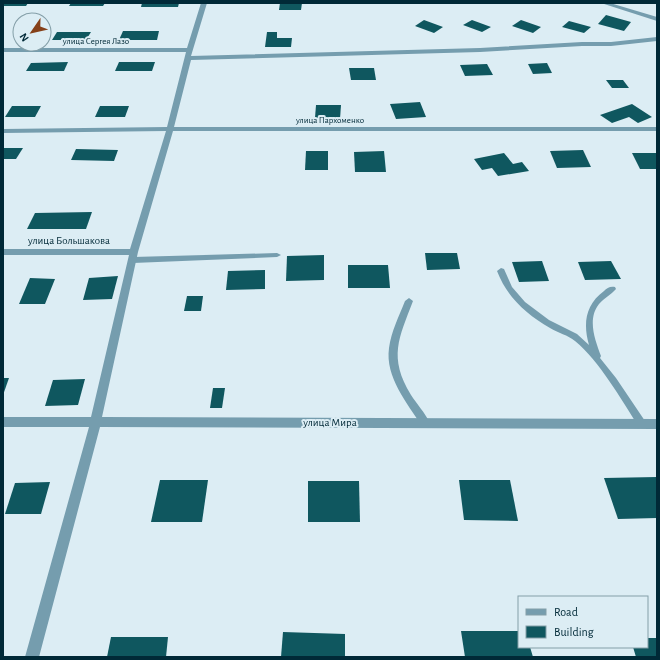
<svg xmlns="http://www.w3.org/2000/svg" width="660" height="660" font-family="'Alegreya Sans',sans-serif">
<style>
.building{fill:#0f575f}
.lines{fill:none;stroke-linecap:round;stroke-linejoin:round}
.lane{fill:#759dae;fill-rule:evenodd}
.street{fill:#759dae;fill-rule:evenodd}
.labels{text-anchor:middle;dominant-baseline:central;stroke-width:4;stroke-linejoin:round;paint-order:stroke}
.far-street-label{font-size:9px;fill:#002937;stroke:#dcedf4}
.street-label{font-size:11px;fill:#002937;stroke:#dcedf4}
</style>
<rect width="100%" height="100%" fill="#dcedf4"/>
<g class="building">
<polygon points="3,3 28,3 26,6 3,6"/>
<polygon points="71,3 105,3 103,6 69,6"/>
<polygon points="142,3 179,3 178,7 141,7"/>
<polygon points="280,3 302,3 301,10 279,10"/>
<polygon points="606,15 631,22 624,31 598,24"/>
<polygon points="424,20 443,27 434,33 415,26"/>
<polygon points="472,20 491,27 482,32 463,25"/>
<polygon points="521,20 541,27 533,33 512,26"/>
<polygon points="569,21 591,27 584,33 562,27"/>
<polygon points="123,31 159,31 157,40 119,40"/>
<polygon points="57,32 91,32 86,40 52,40"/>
<polygon points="267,32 277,32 277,38 292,38 291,47 265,47"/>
<polygon points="68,62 64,71 26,71 31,63"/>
<polygon points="119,62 155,62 152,71 115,71"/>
<polygon points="547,63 552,73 533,74 528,64"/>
<polygon points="487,64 493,75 465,76 460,65"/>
<polygon points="349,68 374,68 376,80 351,80"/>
<polygon points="606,80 623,80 629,88 612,88"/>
<polygon points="420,102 426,117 396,119 390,104"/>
<polygon points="632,104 652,117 638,123 629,117 612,123 600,115"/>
<polygon points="316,105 341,105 340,119 315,118"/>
<polygon points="12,106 41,106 35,117 5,117"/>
<polygon points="100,106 129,106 125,117 95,117"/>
<polygon points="3,148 23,148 16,159 3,159"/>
<polygon points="76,149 118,150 114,161 71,160"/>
<polygon points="583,150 591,167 557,168 550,151"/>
<polygon points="306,151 328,151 328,170 305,170"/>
<polygon points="384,151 386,172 355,172 354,152"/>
<polygon points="504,153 513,164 522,162 529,171 498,176 492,168 482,170 474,159"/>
<polygon points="632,153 657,153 657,169 640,169"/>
<polygon points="92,212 86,229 27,229 35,213"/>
<polygon points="425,253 457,253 460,269 427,270"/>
<polygon points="324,255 324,280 286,281 287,256"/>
<polygon points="542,261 549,281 519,282 512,262"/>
<polygon points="611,261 621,279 585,280 578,262"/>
<polygon points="348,265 388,265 390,288 348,288"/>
<polygon points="265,270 265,289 226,290 228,271"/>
<polygon points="118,276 112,299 83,300 89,278"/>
<polygon points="30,278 55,279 45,304 19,304"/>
<polygon points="187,296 203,296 201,311 184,311"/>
<polygon points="3,378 9,378 3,395"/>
<polygon points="85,379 78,405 45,406 53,380"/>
<polygon points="213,388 225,388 222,408 210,408"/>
<polygon points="657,477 657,518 618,519 604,478"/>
<polygon points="160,480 208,480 202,522 151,522"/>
<polygon points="459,480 510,480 518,521 464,520"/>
<polygon points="308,481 359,481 360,522 308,522"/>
<polygon points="50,482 41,514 5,514 15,483"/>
<polygon points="461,631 519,631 519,647 530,647 533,657 465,657"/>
<polygon points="283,632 345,634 345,657 281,657"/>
<polygon points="111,637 168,637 166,657 107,657"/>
<polygon points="647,638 657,638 657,657 636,657 633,647 647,647"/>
</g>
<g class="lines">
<g class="lane">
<polygon points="277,253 281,255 277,257 133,263 129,260 133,257"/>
<path d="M501 268 504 269 512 287 525 302 549 320 577 334 589 345C583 324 585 305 604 291 607 288 610 286 615 287L616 289C611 295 604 298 599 304 587 319 595 340 601 356L600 358 616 378 645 421 647 424 645 427 642 428 639 427C621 399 600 362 575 341 568 335 558 333 550 328 526 314 507 297 497 271Z"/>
<path d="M409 298 413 301C399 338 388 357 411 395 417 404 425 413 430 423L428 426 425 427 422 426C407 403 385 377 389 348 391 332 399 316 405 301Z"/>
</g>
<g class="street">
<polygon points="201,3 207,3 191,56 480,48 582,42 611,42 657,37 657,41 611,46 582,46 480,52 191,60 174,127 657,127 657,131 173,131 138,252 102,417 657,419 657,429 100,427 39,657 25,657 89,427 3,427 3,417 91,417 129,255 3,255 3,249 130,249 166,131 3,133 3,129 167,127 186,52 3,52 3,48 187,48"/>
<polygon points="601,3 610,3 657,17 657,21"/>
</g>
</g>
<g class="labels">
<g class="far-street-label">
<text x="96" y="41">улица Сергея Лазо</text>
<text x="330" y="120">улица Пархоменко</text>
</g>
<g class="street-label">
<text x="69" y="240">улица Большакова</text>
<text x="330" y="422">улица Мира</text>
</g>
</g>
<rect width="660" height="660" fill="none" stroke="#002937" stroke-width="8"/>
<rect x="518" y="596" width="130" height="52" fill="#dcedf4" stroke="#849fa8"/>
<rect x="526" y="609" width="20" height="6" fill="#759dae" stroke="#849fa8"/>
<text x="554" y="616" font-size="12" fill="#002937">Road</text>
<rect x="526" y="626" width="20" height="12" fill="#0f575f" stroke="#849fa8"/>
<text x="554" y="636" font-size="12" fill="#002937">Building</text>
<g transform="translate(32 32) rotate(236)"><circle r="19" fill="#dcedf4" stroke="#849fa8"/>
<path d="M0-3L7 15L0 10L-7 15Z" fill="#854019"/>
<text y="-6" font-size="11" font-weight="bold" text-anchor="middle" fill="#002937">N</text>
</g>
</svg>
